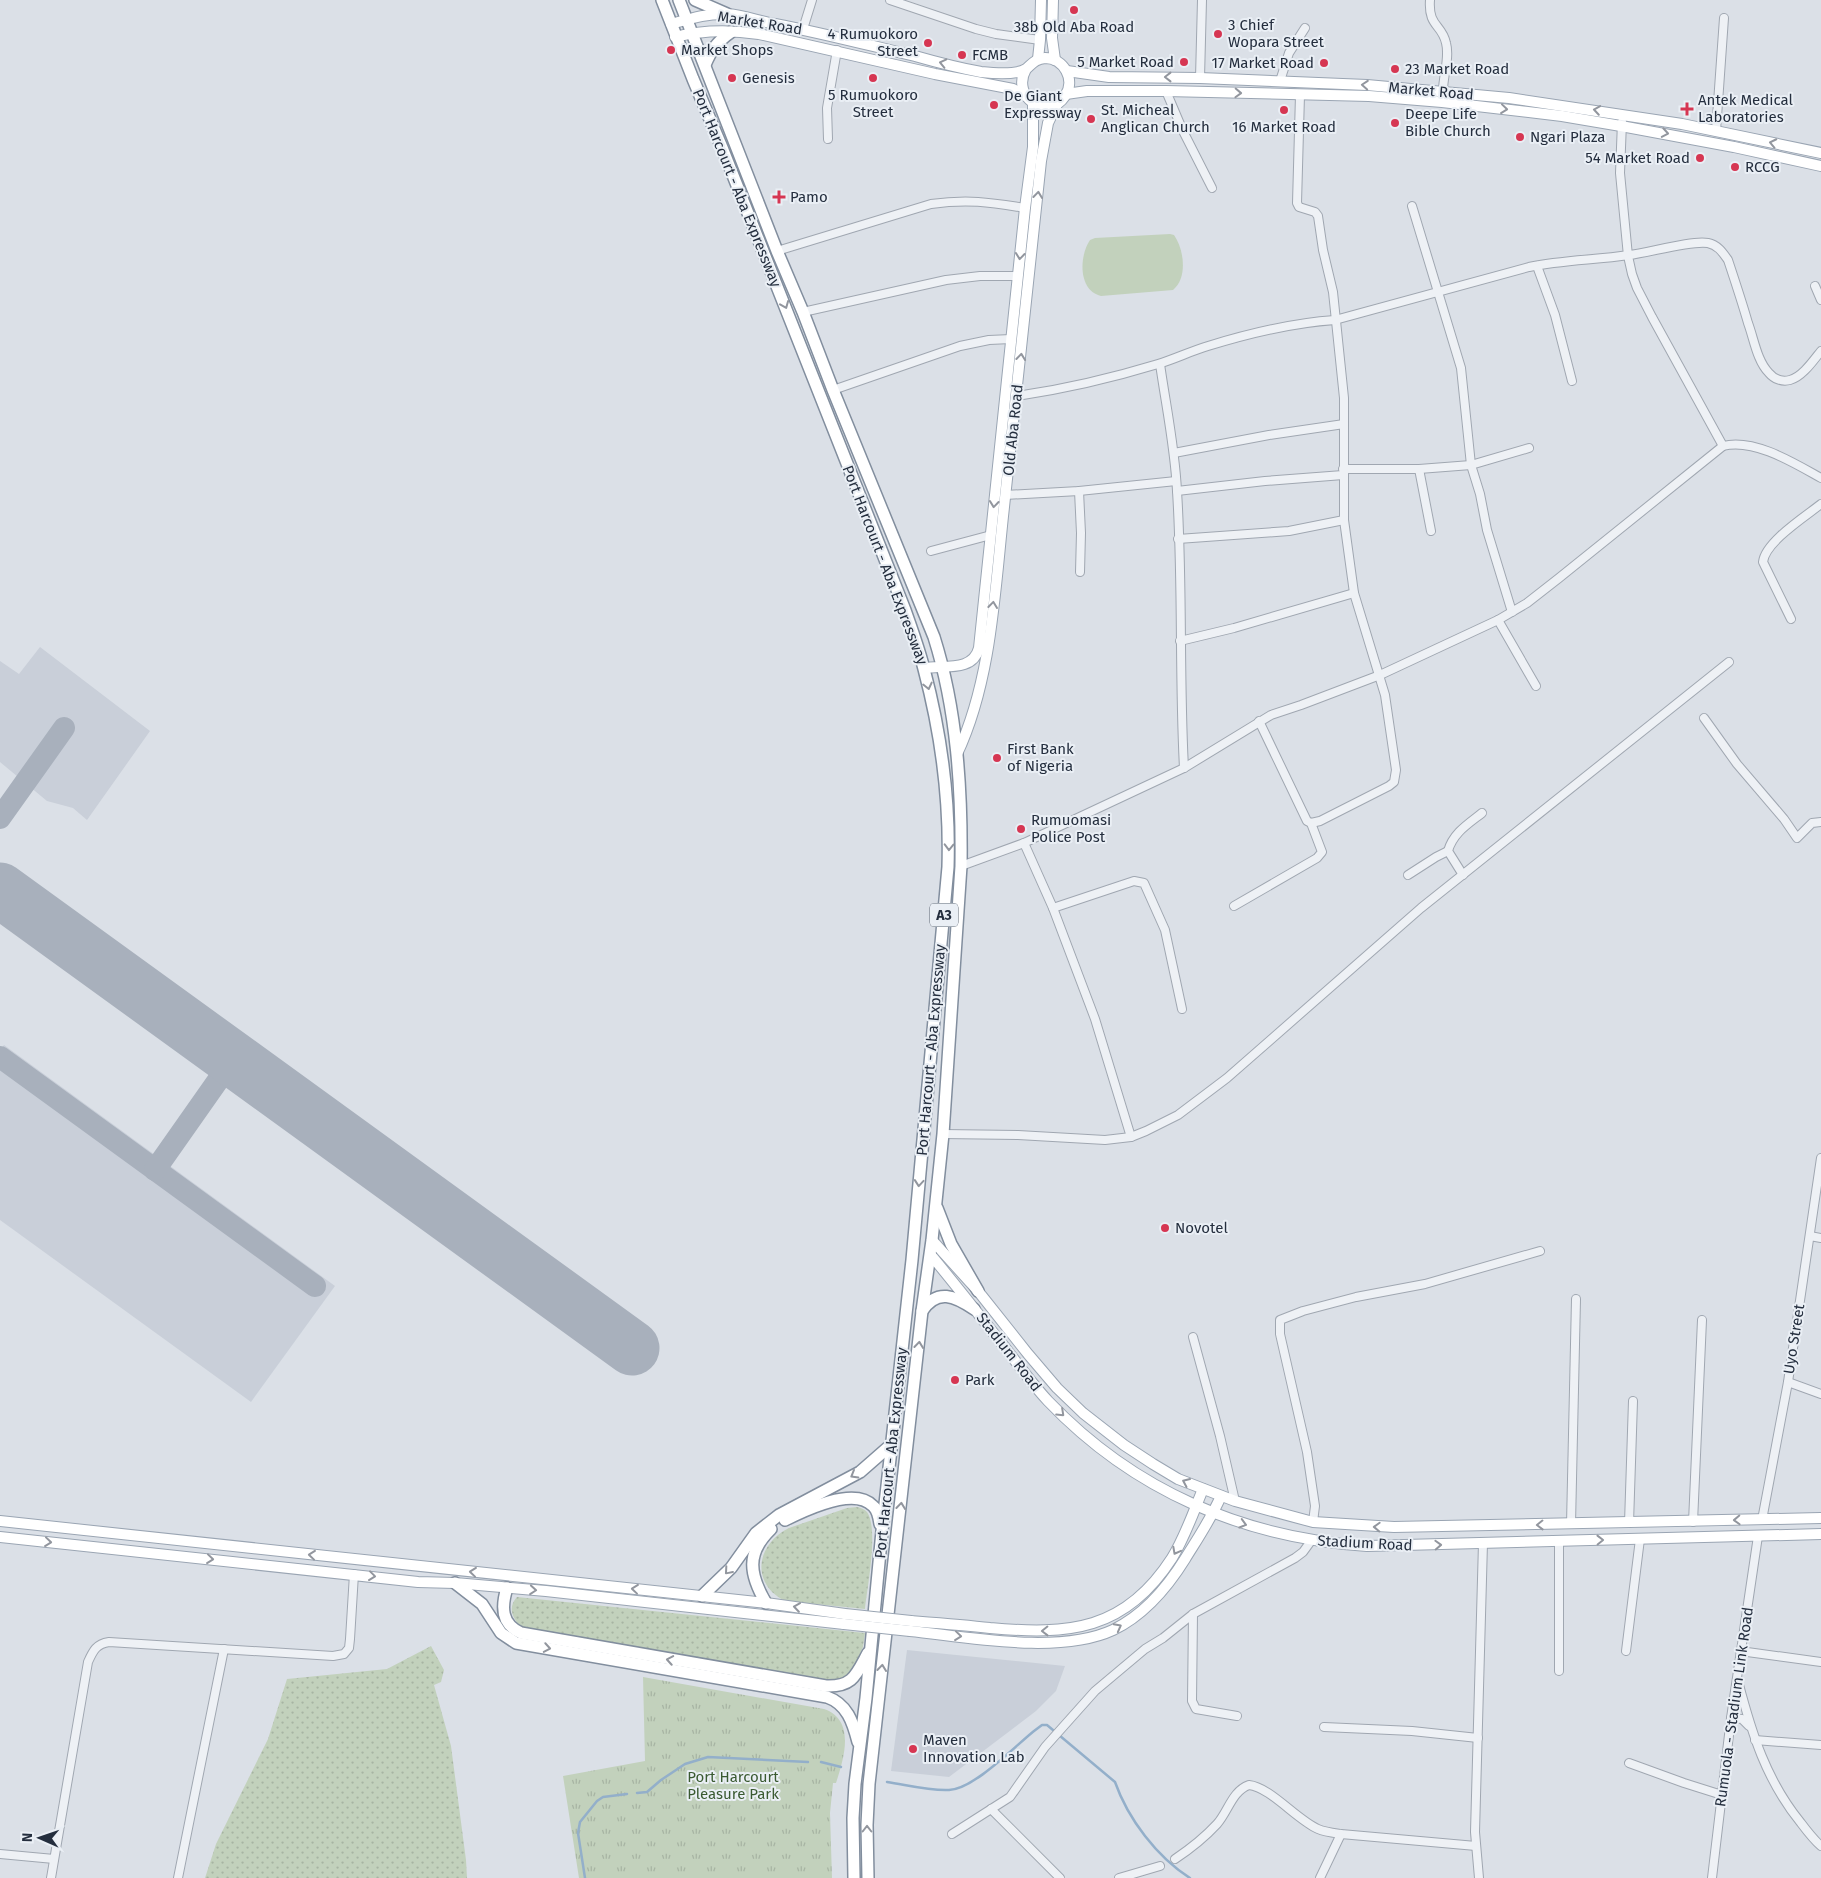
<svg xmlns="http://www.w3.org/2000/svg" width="1821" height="1878" font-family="'Fira Sans',sans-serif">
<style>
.built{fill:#c9cfd9}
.grass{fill:url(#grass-dots)}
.park{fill:url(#park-tufts)}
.garden{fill:#c2d1bc}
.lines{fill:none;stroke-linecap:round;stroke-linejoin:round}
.stream{stroke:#93afca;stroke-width:2.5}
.taxiway{stroke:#a8b0bc;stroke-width:22}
.runway{stroke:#a8b0bc;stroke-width:55}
.minor-casing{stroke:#a0a7b1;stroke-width:10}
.major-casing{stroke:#9aa5b3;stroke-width:12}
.highway-casing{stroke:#828e9e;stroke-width:14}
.minor{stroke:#eef1f5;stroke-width:8}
.major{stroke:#fff;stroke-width:10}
.highway{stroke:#fff;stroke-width:11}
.major-bridge-casing{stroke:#9aa5b3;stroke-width:12;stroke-linecap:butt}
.major-bridge{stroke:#fff;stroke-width:10}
.oneway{stroke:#92969e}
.poi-dot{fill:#d63652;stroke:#eaeff5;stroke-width:2}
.labels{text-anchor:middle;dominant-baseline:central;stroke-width:4;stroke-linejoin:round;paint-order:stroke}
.shield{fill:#eaeff5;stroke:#5f6875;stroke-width:1}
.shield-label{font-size:14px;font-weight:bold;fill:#242e3e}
.street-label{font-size:15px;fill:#242e3e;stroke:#eaeff5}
.poi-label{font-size:15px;fill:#242e3e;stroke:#eaeff5;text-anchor:start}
.park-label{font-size:15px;fill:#3a5a31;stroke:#eaeff5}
</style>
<defs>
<pattern id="grass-dots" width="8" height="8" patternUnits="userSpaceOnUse" patternTransform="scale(1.25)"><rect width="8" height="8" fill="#c2d1bc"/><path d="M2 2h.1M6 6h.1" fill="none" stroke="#a7b4a3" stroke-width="1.8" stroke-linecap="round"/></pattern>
<pattern id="park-tufts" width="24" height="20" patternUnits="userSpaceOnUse" patternTransform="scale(1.25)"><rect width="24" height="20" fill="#c2d1bc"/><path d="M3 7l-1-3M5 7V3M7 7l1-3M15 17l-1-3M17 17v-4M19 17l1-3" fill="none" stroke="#a7b4a3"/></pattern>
</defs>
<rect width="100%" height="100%" fill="#dbe0e7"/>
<g class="built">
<polygon points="40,647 150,731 87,820 73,808 47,801 0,762 0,661 19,674"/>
<polygon points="4,1045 335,1286 251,1402 0,1220 0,1051"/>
<polygon points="907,1650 1065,1666 1056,1691 1036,1711 949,1777 891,1771"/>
</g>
<g class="grass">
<path d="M857 1507C861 1508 864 1509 867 1512 879 1529 867 1588 865 1609L785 1601C751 1584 755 1545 789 1528L847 1508Z"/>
<path d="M517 1597 865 1633 863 1647 851 1675 836 1683 521 1628C513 1618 507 1608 517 1597Z"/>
<polygon points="431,1646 444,1670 441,1682 434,1685 451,1746 466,1860 467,1878 205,1878 216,1844 268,1739 287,1679 387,1669"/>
</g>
<path class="park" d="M643 1677 824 1709C856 1720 844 1758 836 1783H833L830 1813 832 1878H579L563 1776 645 1761Z"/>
<path class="garden" d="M1170 234 1174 235C1184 249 1188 278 1173 290L1101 296C1078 291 1079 256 1090 240L1095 238Z"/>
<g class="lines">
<g class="stream">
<polyline points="821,1762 841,1767"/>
<path d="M887 1782C907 1785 929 1791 949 1790 974 1789 1014 1747 1034 1731L1042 1725H1047L1115 1782C1128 1819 1157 1857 1190 1878"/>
<polyline points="637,1793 647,1792 661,1780 685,1764 708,1757 808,1762"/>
<polyline points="585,1878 578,1833 580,1822 597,1801 603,1797 627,1794"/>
</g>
<g class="taxiway">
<polyline points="0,818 64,728"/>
<polyline points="0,1057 315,1286"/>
<polyline points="155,1170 233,1059"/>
</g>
<polyline class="runway" points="0,890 632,1348"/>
<g class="minor-casing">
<g id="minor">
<polyline points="890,0 976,29 996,34 1040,40"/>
<path d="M1430 0C1428 27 1442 24 1446 43 1450 58 1443 75 1443 91"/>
<polyline points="803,29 812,0"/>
<polyline points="1200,78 1202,0"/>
<polyline points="1280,81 1289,53 1305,28"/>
<polyline points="1166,91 1183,131 1212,188"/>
<polyline points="1300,95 1297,203 1299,207 1315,212 1318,216 1323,250 1333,292 1344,398 1344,520 1354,593 1385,695 1396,770 1394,782 1389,786 1320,821 1311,823"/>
<polyline points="1622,122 1620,173 1628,256 1632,274 1637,288 1652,317 1723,446"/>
<polyline points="1716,131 1724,18"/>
<polyline points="828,139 827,108 837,50"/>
<polyline points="1412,206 1461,368 1471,465 1480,494 1487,530 1512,612"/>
<path d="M777 251 931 204C967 199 989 202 1025 208"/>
<polyline points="1537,266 1555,315 1572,381"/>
<polyline points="1815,286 1821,300"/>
<polyline points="803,312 946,280 980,276 1018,276"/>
<path d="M1160 364C1166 406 1175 448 1177 491 1183 583 1179 676 1184 768"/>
<polyline points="833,390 960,346 989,340 1011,339"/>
<path d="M1017 396C1065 389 1112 378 1158 364 1175 359 1191 351 1208 346 1250 333 1291 323 1335 320L1529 267C1562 260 1595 260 1629 255 1648 253 1691 240 1708 243 1718 245 1723 253 1728 260 1735 281 1742 302 1748 323 1754 339 1757 361 1769 373 1774 379 1782 382 1790 380 1802 377 1813 361 1821 351"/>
<polyline points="1174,453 1269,435 1344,424"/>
<polyline points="1343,469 1419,469 1471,465 1529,448"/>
<polyline points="1419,469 1431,531"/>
<polyline points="1079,491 1081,533 1080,572"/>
<polyline points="1177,491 1265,481 1343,475"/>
<polyline points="1005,495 1079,491 1176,481"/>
<polyline points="1178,539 1289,531 1344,520"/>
<polyline points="931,551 991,535"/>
<path d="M1791 619 1763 562C1765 542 1806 516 1821 504"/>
<polyline points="1498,620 1536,686"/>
<polyline points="1180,641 1234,628 1354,593"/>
<polyline points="1704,718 1737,764 1784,819 1797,838 1812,823 1821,822"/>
<polyline points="1024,843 1053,908 1095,1019 1131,1137"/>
<path d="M961 866 1024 843 1184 768 1271 715 1301 705 1380 675 1498 620 1527 603 1559 578 1723 446C1754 438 1794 463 1821 478"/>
<polyline points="1408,875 1436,857 1448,851"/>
<path d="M1463 875 1448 851C1453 833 1468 824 1482 813"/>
<polyline points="1234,906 1317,858 1322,852 1311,823 1307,821 1259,721"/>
<polyline points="1053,908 1134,881 1144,883 1165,930 1182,1009"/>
<polyline points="943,1134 1018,1135 1105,1140 1131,1137 1146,1131 1178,1115 1227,1078 1421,908 1729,662"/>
<polyline points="1810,1236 1821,1238"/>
<polyline points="1193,1337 1220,1436 1235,1501"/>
<polyline points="1788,1382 1821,1394"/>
<polyline points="1762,1520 1788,1382 1821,1158"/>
<polyline points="1313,1522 1315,1506 1307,1452 1280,1334 1280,1320 1303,1311 1356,1297 1425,1284 1540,1251"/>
<polyline points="1693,1522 1702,1320"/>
<polyline points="1629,1523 1633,1401"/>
<polyline points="1571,1524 1576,1299"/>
<polyline points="1193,1614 1192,1701 1196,1709 1237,1716"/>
<polyline points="1626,1651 1640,1539"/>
<polyline points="1740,1651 1821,1662"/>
<polyline points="1559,1671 1559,1541"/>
<path d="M1738 1681C1752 1734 1766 1780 1801 1823 1807 1831 1813 1839 1821 1846"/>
<polyline points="1731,1718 1742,1719 1749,1726"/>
<polyline points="1324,1727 1412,1731 1478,1738"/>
<polyline points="1755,1740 1821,1745"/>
<polyline points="1629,1763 1684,1783 1722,1795"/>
<polyline points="991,1809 1060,1878"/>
<polyline points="952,1834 1010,1797 1045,1747 1095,1691 1145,1649 1163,1638 1193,1614 1295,1558 1303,1552 1311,1541"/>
<polyline points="0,1854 54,1859"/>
<path d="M1175 1859C1190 1849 1205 1837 1217 1824 1228 1812 1232 1791 1249 1785 1270 1787 1297 1820 1318 1829 1325 1832 1334 1833 1341 1834L1476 1846"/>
<path d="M51 1878 88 1662C93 1651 96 1644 109 1642L333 1656 344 1654 349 1648 350 1639 354 1574"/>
<polyline points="178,1878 224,1649"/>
<polyline points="1119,1878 1160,1866"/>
<polyline points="1320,1878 1341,1834"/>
<polyline points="1479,1878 1475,1832 1483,1543"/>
<polyline points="1712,1878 1731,1718 1758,1536"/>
</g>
</g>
<g class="major-casing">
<g id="major">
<polyline points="1053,0 1052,38 1055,60"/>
<path d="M671 24C689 19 707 13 727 14 742 15 759 21 775 24 822 33 868 45 915 56 936 62 959 68 981 72 991 73 1017 75 1026 69 1032 64 1035 59 1045 58 1064 58 1076 80 1065 96 1048 122 1010 97 1026 69"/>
<path d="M675 37C702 30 731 30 759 34L935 74 1013 89 1026 96"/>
<polyline points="1038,59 1040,40 1041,0"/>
<polyline points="1067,71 1109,77 1200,78 1367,85 1509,98 1682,124 1821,153"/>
<polyline points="1066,94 1087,91 1166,91 1369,96 1442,102 1562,116 1621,126 1734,147 1821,166"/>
<path d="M924 668C944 665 973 672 979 648L1025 208 1033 147V103"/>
<path d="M957 754C992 680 995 587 1004 507 1017 391 1029 276 1041 161L1048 123 1057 104"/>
<polyline points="932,1240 978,1291 1028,1354 1057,1388 1083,1413 1124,1445 1153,1464 1178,1479 1235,1501 1313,1522 1394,1527 1821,1518"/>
<path d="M930 1254C955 1284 979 1315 1003 1345 1018 1364 1032 1384 1048 1401 1134 1491 1244 1538 1367 1546L1821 1534"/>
<polyline points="0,1521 766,1603 845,1614"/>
<polyline points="0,1537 418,1582 455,1583 546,1591 844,1624"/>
<path d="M911 1621C937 1623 964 1625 990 1628 1069 1635 1125 1631 1172 1558 1185 1537 1193 1513 1203 1489"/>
<path d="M910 1631C968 1637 1059 1655 1113 1630 1144 1615 1167 1588 1185 1559 1198 1538 1211 1519 1221 1496"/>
</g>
</g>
<g class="highway-casing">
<g id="highway">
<path d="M662 0 693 79 723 150 905 610C912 630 919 649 924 669 941 733 950 800 948 867L912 1260 882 1531 866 1698 855 1784 853 1818 854 1878"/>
<path d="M679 0 777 251 803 312 833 390 934 637C957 710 962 789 961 866L943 1134 932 1240 922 1311 869 1784 867 1825 868 1878"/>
<polyline points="695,0 727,14"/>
<path d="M705 65C711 50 718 41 731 32"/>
<polyline points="937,1208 951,1244 978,1291"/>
<path d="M922 1311C937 1288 955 1296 974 1309"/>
<path d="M785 1520C805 1510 854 1486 873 1506 878 1510 879 1517 880 1524"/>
<path d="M455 1583 482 1604 501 1633 516 1643 827 1697C847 1704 853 1722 858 1742"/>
<path d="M507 1588C501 1607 501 1624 521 1633L826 1686C853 1687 856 1675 868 1653"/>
<polyline points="702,1596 731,1568 756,1533 779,1515 860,1472 892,1444"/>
<path d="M766 1603C749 1574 746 1553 771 1529"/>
</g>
</g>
<use href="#minor" class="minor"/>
<use href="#major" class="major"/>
<use href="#highway" class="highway"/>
<g class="major-bridge-casing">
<g id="major-bridge">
<polyline points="845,1614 911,1621"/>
<polyline points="844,1624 910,1631"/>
</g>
</g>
<use href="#major-bridge" class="major-bridge"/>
</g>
<defs><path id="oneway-chevron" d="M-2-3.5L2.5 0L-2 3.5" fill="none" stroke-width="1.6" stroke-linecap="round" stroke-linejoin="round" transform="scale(1.25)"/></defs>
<g class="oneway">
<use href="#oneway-chevron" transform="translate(943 63) rotate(-167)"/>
<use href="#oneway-chevron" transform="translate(1168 77) rotate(-180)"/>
<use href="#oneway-chevron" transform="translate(1365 85) rotate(-176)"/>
<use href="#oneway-chevron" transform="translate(1238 93) rotate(2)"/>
<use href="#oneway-chevron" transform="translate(1504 109) rotate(6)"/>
<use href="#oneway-chevron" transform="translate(1597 110) rotate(-171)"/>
<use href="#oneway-chevron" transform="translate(1665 133) rotate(10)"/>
<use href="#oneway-chevron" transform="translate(1773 143) rotate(-168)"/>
<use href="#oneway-chevron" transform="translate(1038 195) rotate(-84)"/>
<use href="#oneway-chevron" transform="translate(1020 256) rotate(96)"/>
<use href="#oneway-chevron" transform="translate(785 305) rotate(68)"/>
<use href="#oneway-chevron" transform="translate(1021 357) rotate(-84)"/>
<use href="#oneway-chevron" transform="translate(994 504) rotate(96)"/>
<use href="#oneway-chevron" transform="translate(993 605) rotate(-83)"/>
<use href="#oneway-chevron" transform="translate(928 686) rotate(77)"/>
<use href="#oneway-chevron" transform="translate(949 847) rotate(91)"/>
<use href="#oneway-chevron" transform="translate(919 1183) rotate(95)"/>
<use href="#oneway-chevron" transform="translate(919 1345) rotate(-84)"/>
<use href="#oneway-chevron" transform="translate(1061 1413) rotate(43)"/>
<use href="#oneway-chevron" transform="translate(854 1475) rotate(150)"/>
<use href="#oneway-chevron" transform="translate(1186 1482) rotate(-156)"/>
<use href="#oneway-chevron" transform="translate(901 1506) rotate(-84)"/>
<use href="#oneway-chevron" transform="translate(1737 1520) rotate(178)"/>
<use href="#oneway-chevron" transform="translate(1243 1524) rotate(16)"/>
<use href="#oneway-chevron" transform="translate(1540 1525) rotate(179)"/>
<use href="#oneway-chevron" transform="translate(1377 1527) rotate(-178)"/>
<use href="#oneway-chevron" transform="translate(1600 1540) rotate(-1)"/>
<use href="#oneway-chevron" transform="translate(48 1542) rotate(6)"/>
<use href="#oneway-chevron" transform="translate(1438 1545) rotate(-2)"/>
<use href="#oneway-chevron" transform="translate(1176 1551) rotate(118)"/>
<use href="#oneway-chevron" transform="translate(312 1555) rotate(-174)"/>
<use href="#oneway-chevron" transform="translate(210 1559) rotate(6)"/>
<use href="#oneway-chevron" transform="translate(728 1571) rotate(131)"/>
<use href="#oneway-chevron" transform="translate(473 1572) rotate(-174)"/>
<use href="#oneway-chevron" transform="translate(372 1576) rotate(7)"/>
<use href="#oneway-chevron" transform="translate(635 1589) rotate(-174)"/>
<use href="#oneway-chevron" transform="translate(533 1590) rotate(5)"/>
<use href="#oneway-chevron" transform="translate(797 1607) rotate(-172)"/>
<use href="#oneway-chevron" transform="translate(1118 1627) rotate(-28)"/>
<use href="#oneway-chevron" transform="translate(1045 1631) rotate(179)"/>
<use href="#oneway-chevron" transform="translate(958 1636) rotate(6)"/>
<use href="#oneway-chevron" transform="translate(547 1648) rotate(10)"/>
<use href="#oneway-chevron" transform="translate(670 1660) rotate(-170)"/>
<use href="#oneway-chevron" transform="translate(882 1668) rotate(-84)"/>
<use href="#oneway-chevron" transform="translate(867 1829) rotate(-90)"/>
</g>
<g class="poi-dot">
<circle cx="1074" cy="10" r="5"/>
<circle cx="1218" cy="34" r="5"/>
<circle cx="928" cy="43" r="5"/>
<circle cx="671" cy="50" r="5"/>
<circle cx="962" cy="55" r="5"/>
<circle cx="1184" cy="62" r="5"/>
<circle cx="1324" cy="63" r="5"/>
<circle cx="1395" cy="69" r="5"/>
<circle cx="732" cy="78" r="5"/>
<circle cx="873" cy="78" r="5"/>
<circle cx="994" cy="105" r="5"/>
<path d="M1684.5 101.5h5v5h5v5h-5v5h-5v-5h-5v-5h5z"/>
<circle cx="1284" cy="110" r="5"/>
<circle cx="1091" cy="119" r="5"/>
<circle cx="1395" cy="123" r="5"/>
<circle cx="1520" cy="137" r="5"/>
<circle cx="1700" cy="158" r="5"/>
<circle cx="1735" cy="167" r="5"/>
<path d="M776.5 189.5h5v5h5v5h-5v5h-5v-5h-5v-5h5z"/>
<circle cx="997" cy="758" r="5"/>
<circle cx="1021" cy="829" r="5"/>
<circle cx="1165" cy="1228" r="5"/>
<circle cx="955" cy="1380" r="5"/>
<circle cx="913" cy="1749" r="5"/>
</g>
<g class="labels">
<rect class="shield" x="930" y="903.5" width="28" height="23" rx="4"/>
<g class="shield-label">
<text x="944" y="915">A3</text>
</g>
<g class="street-label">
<text transform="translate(760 23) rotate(9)">Market Road</text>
<text transform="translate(1431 91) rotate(5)">Market Road</text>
<text transform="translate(737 188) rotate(68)">Port Harcourt - Aba Expressway</text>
<text transform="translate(1013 430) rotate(-84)">Old Aba Road</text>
<text transform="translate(885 565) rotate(69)">Port Harcourt - Aba Expressway</text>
<text transform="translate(931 1050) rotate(-85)">Port Harcourt - Aba Expressway</text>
<text transform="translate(1794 1339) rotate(-81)">Uyo Street</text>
<text transform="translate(1009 1352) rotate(52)">Stadium Road</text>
<text transform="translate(891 1453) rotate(-84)">Port Harcourt - Aba Expressway</text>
<text transform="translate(1365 1543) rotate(3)">Stadium Road</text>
<text transform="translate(1734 1707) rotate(-82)">Rumuola - Stadium Link Road</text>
</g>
<g class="poi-label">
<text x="1228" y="25">3 Chief<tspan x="1228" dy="17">Wopara Street</tspan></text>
<text x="1074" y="27" text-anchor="middle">38b Old Aba Road</text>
<text x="918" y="34" text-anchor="end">4 Rumuokoro<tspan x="918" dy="17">Street</tspan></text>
<text x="681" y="50">Market Shops</text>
<text x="972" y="55">FCMB</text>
<text x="1174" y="62" text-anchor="end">5 Market Road</text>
<text x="1314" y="63" text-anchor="end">17 Market Road</text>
<text x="1405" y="69">23 Market Road</text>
<text x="742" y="78">Genesis</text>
<text x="873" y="95" text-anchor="middle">5 Rumuokoro<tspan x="873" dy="17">Street</tspan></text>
<text x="1004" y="96">De Giant<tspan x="1004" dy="17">Expressway</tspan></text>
<text x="1698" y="100">Antek Medical<tspan x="1698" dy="17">Laboratories</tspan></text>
<text x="1101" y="110">St. Micheal<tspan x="1101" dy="17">Anglican Church</tspan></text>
<text x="1405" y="114">Deepe Life<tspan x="1405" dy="17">Bible Church</tspan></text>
<text x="1284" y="127" text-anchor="middle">16 Market Road</text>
<text x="1530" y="137">Ngari Plaza</text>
<text x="1690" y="158" text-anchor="end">54 Market Road</text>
<text x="1745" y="167">RCCG</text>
<text x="790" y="197">Pamo</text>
<text x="1007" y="749">First Bank<tspan x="1007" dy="17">of Nigeria</tspan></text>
<text x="1031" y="820">Rumuomasi<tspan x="1031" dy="17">Police Post</tspan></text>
<text x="1175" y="1228">Novotel</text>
<text x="965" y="1380">Park</text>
<text x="923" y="1740">Maven<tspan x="923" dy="17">Innovation Lab</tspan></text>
</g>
<g class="park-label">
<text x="733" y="1777">Port Harcourt<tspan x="733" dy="17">Pleasure Park</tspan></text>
</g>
</g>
<g transform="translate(40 1838) rotate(272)" stroke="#eaeff5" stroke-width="4" paint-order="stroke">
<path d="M0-4L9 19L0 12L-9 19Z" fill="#242e3e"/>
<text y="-8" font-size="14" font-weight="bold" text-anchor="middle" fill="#242e3e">N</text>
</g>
</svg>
